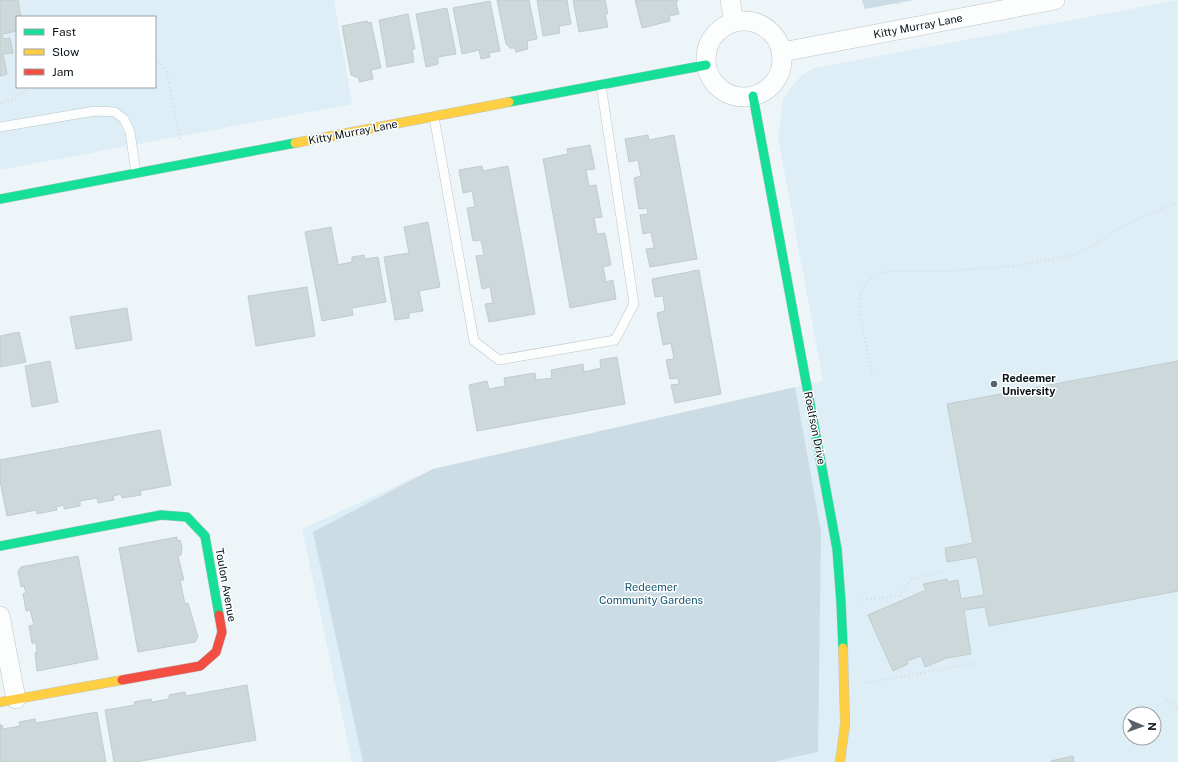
<svg xmlns="http://www.w3.org/2000/svg" width="1178" height="762" font-family="'Public Sans',sans-serif">
<style>
.built{fill:#ddeef6;fill-rule:evenodd}
.green{fill:#ccdce5}
.building{fill:#ccd8da;stroke:#c1ccce}
.lines{fill:none;stroke-linecap:round;stroke-linejoin:round}
.lane-casing{stroke:#bcc5ca;stroke-width:10}
.street-casing{stroke:#bcc5ca;stroke-width:20}
.fast-casing{stroke:#bcc5ca;stroke-width:10}
.slow-casing{stroke:#bcc5ca;stroke-width:10}
.jam-casing{stroke:#bcc5ca;stroke-width:10}
.path{stroke:#dadcde;stroke-width:2.5;stroke-dasharray:1 3;stroke-linecap:butt}
.lane{stroke:#fcfefe;stroke-width:9}
.street{stroke:#fcfefe;stroke-width:19}
.fast{stroke:#16e098;stroke-width:9}
.slow{stroke:#ffcf43;stroke-width:9}
.jam{stroke:#f24e42;stroke-width:9}
.poi-dot{fill:#586167;stroke:#fff;stroke-width:1.5}
.labels{text-anchor:middle;dominant-baseline:central;stroke-width:3;stroke-linejoin:round;paint-order:stroke}
.street-label{font-size:11px;fill:#071219;stroke:#fff}
.poi-label{font-size:11px;font-weight:bold;fill:#071219;stroke:#fff;text-anchor:start}
.park-label{font-size:11px;fill:#145673;stroke:#fff}
</style>
<rect width="100%" height="100%" fill="#eef5f8"/>
<g class="built">
<path d="M0 0H334L352 104 0 170ZM17 17H155V87H17Z"/>
<path d="M1178 0V762H352L302 529 433 469 823 381 778 137 783 99 791 87 802 75 814 68ZM1130 714H1154V738H1130Z"/>
</g>
<g class="green">
<polygon points="862,0 914,0 865,9"/>
<polygon points="795,387 821,531 818,752 772,762 363,762 313,532 433,469"/>
</g>
<g class="building">
<polygon points="0,0 18,0 21,17 17,17 17,31 2,34 3,39 10,38 13,53 3,54 7,74 0,76"/>
<polygon points="497,0 529,0 537,39 527,41 528,49 516,52 515,48 510,48 506,44"/>
<polygon points="537,0 567,0 571,24 559,26 560,33 543,36"/>
<polygon points="573,0 605,0 608,14 605,14 608,27 579,32"/>
<polygon points="635,0 678,0 676,3 679,14 669,16 670,21 642,28"/>
<polygon points="490,1 500,51 489,53 490,57 481,59 479,50 462,54 453,8"/>
<polygon points="447,8 456,54 438,57 438,64 426,67 416,14"/>
<polygon points="408,14 415,49 412,49 414,62 387,67 379,20"/>
<polygon points="367,21 368,23 371,22 381,68 371,70 373,79 359,82 359,78 351,75 342,26"/>
<polygon points="648,135 649,140 674,135 697,259 650,267 646,249 654,248 651,232 643,234 640,215 648,214 647,208 639,209 634,178 641,176 638,160 629,162 625,139"/>
<polygon points="590,145 595,169 586,170 589,186 596,185 602,217 594,218 597,234 605,233 611,265 603,267 606,282 613,280 616,299 570,308 543,159 568,154 567,149"/>
<polygon points="482,166 483,171 508,166 535,314 489,322 485,304 493,303 490,287 482,289 476,256 484,255 481,240 473,241 467,208 475,207 472,191 463,193 459,170"/>
<polygon points="428,222 440,287 419,291 423,311 409,313 409,318 395,320 384,257 409,253 404,227"/>
<polygon points="331,227 338,263 337,265 352,262 352,257 364,255 365,259 378,257 386,302 352,308 353,315 322,321 305,232"/>
<polygon points="699,270 721,394 675,403 671,385 679,384 678,378 670,379 666,360 674,359 671,343 663,345 657,313 665,311 663,296 655,297 652,279"/>
<polygon points="307,287 315,336 256,346 248,296"/>
<polygon points="127,308 132,340 76,349 70,317"/>
<polygon points="19,332 26,362 0,367 0,336"/>
<polygon points="617,357 625,404 477,431 469,385 487,381 489,389 505,386 504,378 535,373 536,380 552,378 551,370 583,364 584,372 601,368 600,360"/>
<polygon points="50,361 58,402 32,407 25,366"/>
<polygon points="1178,361 1178,591 989,626 985,607 964,610 971,654 947,658 925,667 921,656 907,661 908,664 893,671 868,615 926,590 923,584 947,579 948,582 958,580 961,599 984,595 977,557 947,562 945,548 973,543 947,404"/>
<polygon points="160,430 171,485 140,491 141,495 122,498 121,494 113,496 114,500 98,503 97,498 80,501 80,506 64,509 64,505 56,507 57,510 37,514 36,510 7,516 0,481 0,460"/>
<polygon points="177,537 177,541 180,540 182,547 181,555 178,556 184,580 180,580 185,604 188,603 198,637 195,642 138,652 119,548"/>
<polygon points="78,556 98,659 37,671 35,653 37,652 36,643 32,643 29,626 34,625 30,610 26,611 23,594 26,593 24,586 21,587 18,571 21,567"/>
<polygon points="247,685 256,740 136,762 114,762 105,710 135,705 134,702 151,699 152,702 169,699 169,695 185,692 186,696"/>
<polygon points="97,712 106,762 0,762 0,725 2,725 3,729 20,726 19,722 35,719 36,723"/>
<polygon points="1073,756 1074,762 1051,762 1051,761"/>
</g>
<g class="lines">
<g class="lane-casing">
<g id="lane">
<polyline points="434,117 474,341 499,360 615,340 634,304 601,85"/>
<polyline points="0,127 95,111 115,112 124,119 130,132 136,173"/>
</g>
</g>
<g class="street-casing">
<g id="street">
<polyline points="730,0 734,21"/>
<circle cx="744" cy="59" r="38"/>
<polyline points="782,52 1055,0"/>
<polyline points="0,616 16,699"/>
</g>
</g>
<g class="fast-casing">
<g id="fast">
<polyline points="753,96 837,549 841,602 843,648"/>
<polyline points="509,102 706,65"/>
<polyline points="0,199 295,143"/>
<polyline points="0,546 161,515 187,517 205,536 219,615"/>
</g>
</g>
<g class="slow-casing">
<g id="slow">
<polyline points="295,143 509,102"/>
<polyline points="0,702 122,680"/>
<polyline points="840,762 845,724 843,648"/>
</g>
</g>
<g class="jam-casing">
<polyline id="jam" points="122,680 200,666 216,652 222,632 219,615"/>
</g>
<g class="path">
<polyline points="896,0 899,5"/>
<polyline points="155,61 161,63 166,70 180,140"/>
<polyline points="0,103 13,100 29,87"/>
<polyline points="872,374 859,312 861,292 869,280 879,273 890,271 946,271 1013,266 1069,256 1087,249 1121,227 1170,205 1178,204"/>
<polyline points="863,600 899,596 910,580 944,571"/>
<polyline points="865,683 977,663"/>
<polyline points="1167,700 1178,708"/>
</g>
<use href="#lane" class="lane"/>
<use href="#street" class="street"/>
<use href="#fast" class="fast"/>
<use href="#slow" class="slow"/>
<use href="#jam" class="jam"/>
</g>
<circle class="poi-dot" cx="994" cy="384" r="4"/>
<g class="labels">
<g class="street-label">
<text transform="translate(918 26) rotate(-11)">Kitty Murray Lane</text>
<text transform="translate(353 132) rotate(-11)">Kitty Murray Lane</text>
<text transform="translate(815 428) rotate(79)">Roelfson Drive</text>
<text transform="translate(226 585) rotate(80)">Toulon Avenue</text>
</g>
<g class="poi-label">
<text x="1002" y="378">Redeemer<tspan x="1002" dy="13">University</tspan></text>
</g>
<g class="park-label">
<text x="651" y="587">Redeemer<tspan x="651" dy="13">Community Gardens</tspan></text>
</g>
</g>
<rect x="16" y="16" width="140" height="72" fill="#ffffff" stroke="#9ca0a3"/>
<rect x="24" y="29" width="20" height="6" fill="#16e098" stroke="#9ca0a3"/>
<text x="52" y="36" font-size="12" fill="#071219">Fast</text>
<rect x="24" y="49" width="20" height="6" fill="#ffcf43" stroke="#9ca0a3"/>
<text x="52" y="56" font-size="12" fill="#071219">Slow</text>
<rect x="24" y="69" width="20" height="6" fill="#f24e42" stroke="#9ca0a3"/>
<text x="52" y="76" font-size="12" fill="#071219">Jam</text>
<g transform="translate(1142 726) rotate(92)"><circle r="19" fill="#ffffff" stroke="#9ca0a3"/>
<path d="M0-3L7 15L0 10L-7 15Z" fill="#586167"/>
<text y="-6" font-size="11" font-weight="bold" text-anchor="middle" fill="#071219">N</text>
</g>
</svg>
